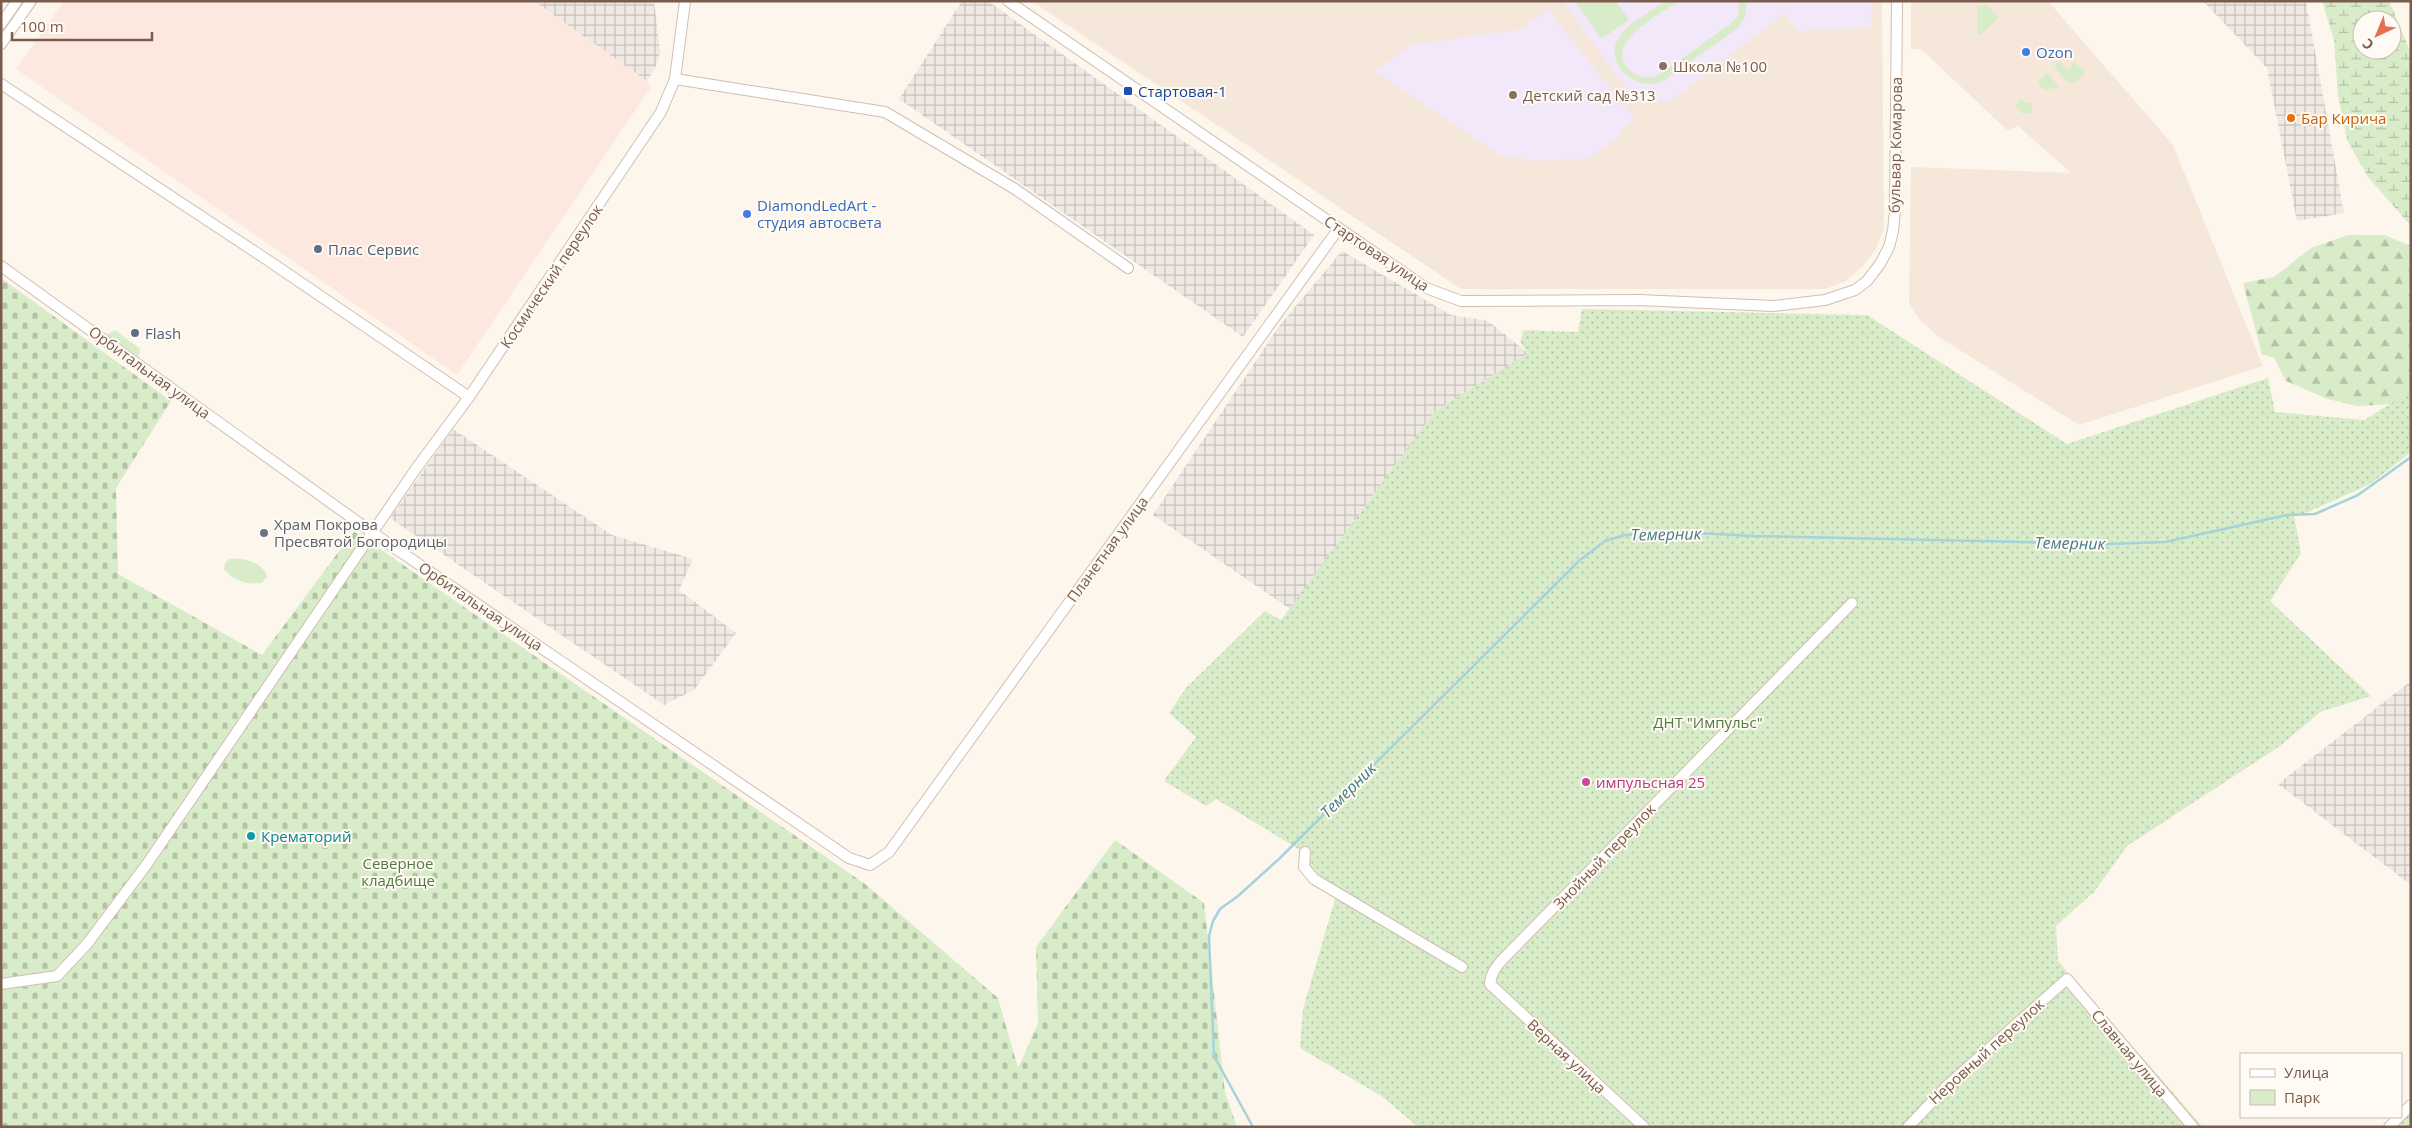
<svg xmlns="http://www.w3.org/2000/svg" width="2412" height="1128" font-family="'Open Sans',sans-serif">
<style>
.residential{fill:#f5e8da}
.commercial{fill:#fde8e0}
.industrial{fill:url(#industrial-grid)}
.education{fill:#f3e8fa}
.green{fill:#d8ecc9}
.forest{fill:url(#forest-firs)}
.wetland{fill:url(#wetland-marsh);fill-rule:evenodd}
.cemetery{fill:url(#cemetery-stones)}
.garden{fill:url(#garden-dots)}
.lines{fill:none;stroke-linecap:round;stroke-linejoin:round}
.stream{stroke:#a5d3da;stroke-width:2.5}
.minor-casing{stroke:#d1beb0;stroke-width:12}
.minor{stroke:#fff;stroke-width:10}
.shop-dot{fill:#3f7fe0;stroke:#fffaf3;stroke-width:2}
.education-dot{fill:#8d6e63;stroke:#fffaf3;stroke-width:2}
.transit-dot{fill:#1a4fb4;stroke:#fffaf3;stroke-width:2}
.food-dot{fill:#e8710a;stroke:#fffaf3;stroke-width:2}
.service-dot{fill:#5c6f8a;stroke:#fffaf3;stroke-width:2}
.worship-dot{fill:#6b7280;stroke:#fffaf3;stroke-width:2}
.hotel-dot{fill:#d1479c;stroke:#fffaf3;stroke-width:2}
.culture-dot{fill:#0f9aa8;stroke:#fffaf3;stroke-width:2}
.labels{text-anchor:middle;dominant-baseline:central;stroke-width:4;stroke-linejoin:round;paint-order:stroke}
.shop-label{font-size:15px;fill:#366cbe;stroke:#fffaf3;text-anchor:start}
.education-label{font-size:15px;fill:#785e54;stroke:#fffaf3;text-anchor:start}
.transit-label{font-size:15px;fill:#164399;stroke:#fffaf3;text-anchor:start}
.food-label{font-size:15px;fill:#c56008;stroke:#fffaf3;text-anchor:start}
.street-label{font-size:15px;fill:#7a5c4d;stroke:#fffaf3}
.service-label{font-size:15px;fill:#4e5e75;stroke:#fffaf3;text-anchor:start}
.worship-label{font-size:15px;fill:#5b616d;stroke:#fffaf3;text-anchor:start}
.park-label{font-size:15px;fill:#537a41;stroke:#fffaf3}
.hotel-label{font-size:15px;fill:#b23c85;stroke:#fffaf3;text-anchor:start}
.culture-label{font-size:15px;fill:#0d838f;stroke:#fffaf3;text-anchor:start}
.water-label{font-size:16px;font-style:italic;fill:#437c86;stroke:#fffaf3}
</style>
<defs>
<pattern id="industrial-grid" width="8" height="8" patternUnits="userSpaceOnUse" patternTransform="scale(1.25)"><rect width="8" height="8" fill="#efe9e4"/><path d="M0 4h8M4 0v8" fill="none" stroke="#c7c0bb"/></pattern>
<pattern id="forest-firs" width="22" height="20" patternUnits="userSpaceOnUse" patternTransform="scale(1.25)"><rect width="22" height="20" fill="#d8ecc9"/><path d="M5 1l3.5 6h-7zM16 11l3.5 6h-7z" fill="#b4c2a5"/></pattern>
<pattern id="wetland-marsh" width="20" height="14" patternUnits="userSpaceOnUse" patternTransform="scale(1.25)"><rect width="20" height="14" fill="#d8ecc9"/><path d="M1 5h8M5 5V1M11 12h8M15 12V8" fill="none" stroke="#b4c2a5"/></pattern>
<pattern id="cemetery-stones" width="16" height="16" patternUnits="userSpaceOnUse" patternTransform="scale(1.25)"><rect width="16" height="16" fill="#d8ecc9"/><path d="M2 7V4a2 2 0 0 1 4 0v3zM10 15v-3a2 2 0 0 1 4 0v3z" fill="#b4c2a5"/></pattern>
<pattern id="garden-dots" width="8" height="8" patternUnits="userSpaceOnUse" patternTransform="scale(1.25)"><rect width="8" height="8" fill="#d8ecc9"/><path d="M2 2h.1M6 6h.1" fill="none" stroke="#b4c2a5" stroke-width="1.8" stroke-linecap="round"/></pattern>
</defs>
<rect width="100%" height="100%" fill="#fdf6ec"/>
<g class="residential">
<polygon points="1032,1 1882,1 1884,228 1876,249 1863,266 1846,281 1825,289 1461,289"/>
<polygon points="1911,1 2048,1 2173,145 2263,366 2079,425 1939,337 1921,321 1909,304 1911,167 2071,173 2018,126 2007,130 1921,49 1911,49"/>
</g>
<polygon class="commercial" points="64,1 534,1 647,81 651,87 457,375 16,69"/>
<g class="industrial">
<polygon points="534,1 654,1 660,50 658,62 647,81"/>
<polygon points="962,1 988,1 1314,235 1243,337 899,99"/>
<polygon points="2203,1 2306,1 2344,213 2297,221 2267,68"/>
<polygon points="1342,251 1451,315 1488,321 1528,353 1434,412 1290,609 1153,515 1280,325"/>
<polygon points="453,429 612,535 693,559 679,590 736,633 694,690 664,705 390,518"/>
<polygon points="2411,681 2411,885 2278,784"/>
</g>
<g class="education">
<polygon points="1872,1 1871,27 1798,31 1784,14 1671,101 1636,101 1563,2"/>
<polygon points="1547,9 1635,119 1618,133 1620,136 1587,159 1527,161 1522,156 1514,158 1500,155 1375,71 1411,45 1521,29"/>
</g>
<g class="green">
<polygon points="1575,1 1616,1 1629,20 1601,39"/>
<path d="M1665 1H1679C1660 14 1597 46 1633 73 1641 78 1650 79 1659 75L1733 22 1738 16 1739 1H1746C1747 12 1745 19 1738 28L1663 81C1635 94 1600 61 1621 34 1631 21 1652 11 1665 1Z"/>
<polygon points="1977,6 1988,6 1999,17 1981,35 1977,32"/>
<polygon points="2060,61 2067,69 2075,62 2086,74 2077,81 2068,83 2054,67"/>
<polygon points="2047,72 2059,87 2046,90 2040,87 2038,81"/>
<polygon points="2021,99 2026,103 2031,103 2033,113 2023,114 2015,105"/>
<polygon points="115,330 140,349 138,361 103,337"/>
<path d="M229 559C243 558 261 561 267 576L262 583C247 585 233 581 224 569L225 563Z"/>
</g>
<polygon class="forest" points="2348,235 2384,235 2411,246 2411,403 2357,406 2328,399 2286,381 2274,358 2262,354 2243,283 2274,277 2311,248"/>
<path class="wetland" d="M2322 1H2389L2411 53V226L2368 177 2347 140 2338 95 2334 40ZM2362 20H2392V50H2362Z"/>
<polygon class="cemetery" points="1,278 171,401 116,488 118,574 262,655 354,531 865,884 998,998 1018,1068 1038,1024 1036,947 1115,840 1204,903 1225,1092 1237,1127 1,1127"/>
<g class="garden">
<polygon points="1582,309 1867,315 2067,444 2268,378 2275,412 2364,420 2411,391 2411,452 2370,484 2306,513 2294,515 2301,553 2270,601 2371,696 2320,712 2280,746 2127,846 2095,891 2056,926 2058,961 2203,1127 1418,1127 1383,1097 1300,1048 1303,1009 1338,889 1305,865 1302,851 1216,799 1206,806 1164,781 1196,737 1169,713 1186,688 1265,611 1281,620 1434,412 1528,353 1520,342 1524,330 1578,332"/>
<polygon points="2411,1111 2411,1127 2397,1127"/>
</g>
<g class="lines">
<polyline class="stream" points="1253,1127 1214,1056 1209,936 1213,921 1220,909 1238,896 1280,858 1580,560 1605,541 1625,535 1677,532 1753,536 2110,544 2165,542 2287,515 2315,514 2358,495 2411,457"/>
<g class="minor-casing">
<g id="minor">
<polyline points="1008,1 1426,288 1461,301 1639,300 1774,306 1825,300 1855,290 1867,281 1880,264 1889,247 1893,231 1895,211 1897,1"/>
<polyline points="1,24 17,1"/>
<polyline points="1,44 31,1"/>
<polyline points="675,79 885,112 1015,189 1128,268"/>
<polyline points="1,84 266,259 469,397"/>
<polyline points="1,266 373,533 849,858 870,865 889,852 1339,228"/>
<polyline points="1305,852 1304,867 1314,879 1462,967"/>
<polyline points="1,984 57,976 87,944 147,864 415,470 469,397 661,112 675,79 685,1"/>
<polyline points="2401,1115 2411,1105"/>
<path d="M1644 1127 1490 984C1491 973 1496 967 1503 959L1852 603"/>
<polyline points="1908,1127 1948,1085 2067,979 2193,1127"/>
<polyline points="2389,1127 2399,1117"/>
</g>
</g>
<use href="#minor" class="minor"/>
</g>
<g class="shop-dot">
<circle cx="2026" cy="52" r="5"/>
<circle cx="747" cy="214" r="5"/>
</g>
<g class="education-dot">
<circle cx="1663" cy="66" r="5"/>
<circle cx="1513" cy="95" r="5"/>
</g>
<rect class="transit-dot" x="1123" y="86" width="10" height="10" rx="2.5"/>
<circle class="food-dot" cx="2291" cy="118" r="5"/>
<g class="service-dot">
<circle cx="318" cy="249" r="5"/>
<circle cx="135" cy="333" r="5"/>
</g>
<circle class="worship-dot" cx="264" cy="533" r="5"/>
<circle class="hotel-dot" cx="1586" cy="782" r="5"/>
<circle class="culture-dot" cx="251" cy="836" r="5"/>
<g class="labels">
<g class="shop-label">
<text x="2036" y="52">Ozon</text>
<text x="757" y="205">DiamondLedArt -<tspan x="757" dy="17">студия автосвета</tspan></text>
</g>
<g class="education-label">
<text x="1673" y="66">Школа №100</text>
<text x="1523" y="95">Детский сад №313</text>
</g>
<g class="transit-label">
<text x="1138" y="91">Стартовая-1</text>
</g>
<g class="food-label">
<text x="2301" y="118">Бар Кирича</text>
</g>
<g class="street-label">
<text transform="translate(1895 145) rotate(-89)">бульвар Комарова</text>
<text transform="translate(1377 253) rotate(34)">Стартовая улица</text>
<text transform="translate(551 276) rotate(-56)">Космический переулок</text>
<text transform="translate(150 372) rotate(36)">Орбитальная улица</text>
<text transform="translate(1107 549) rotate(-54)">Планетная улица</text>
<text transform="translate(481 606) rotate(34)">Орбитальная улица</text>
<text transform="translate(1604 856) rotate(-46)">Знойный переулок</text>
<text transform="translate(1986 1051) rotate(-42)">Неровный переулок</text>
<text transform="translate(2130 1053) rotate(50)">Славная улица</text>
<text transform="translate(1567 1056) rotate(43)">Верная улица</text>
</g>
<g class="service-label">
<text x="328" y="249">Плас Сервис</text>
<text x="145" y="333">Flash</text>
</g>
<g class="worship-label">
<text x="274" y="524">Храм Покрова<tspan x="274" dy="17">Пресвятой Богородицы</tspan></text>
</g>
<g class="park-label">
<text x="1708" y="722">ДНТ "Импульс"</text>
<text x="398" y="863">Северное<tspan x="398" dy="17">кладбище</tspan></text>
</g>
<g class="hotel-label">
<text x="1596" y="782">импульсная 25</text>
</g>
<g class="culture-label">
<text x="261" y="836">Крематорий</text>
</g>
<g class="water-label">
<text transform="translate(1666 534) rotate(-1)">Темерник</text>
<text transform="translate(2070 543) rotate(1)">Темерник</text>
<text transform="translate(1348 790) rotate(-45)">Темерник</text>
</g>
</g>
<rect width="2412" height="1128" fill="none" stroke="#7a5c4d" stroke-width="5"/>
<rect x="2240" y="1053" width="162" height="65" fill="#fffaf3" stroke="#cabbb1"/>
<rect x="2250" y="1069" width="25" height="8" fill="#ffffff" stroke="#cabbb1"/>
<text x="2284" y="1078" font-size="15" fill="#7a5c4d">Улица</text>
<rect x="2250" y="1090" width="25" height="15" fill="#d8ecc9" stroke="#cabbb1"/>
<text x="2284" y="1103" font-size="15" fill="#7a5c4d">Парк</text>
<g transform="translate(2377 35) rotate(224)"><circle r="24" fill="#fffaf3" stroke="#cabbb1"/>
<path d="M0-4L9 19L0 12L-9 19Z" fill="#e76f51"/>
<text y="-8" font-size="14" font-weight="bold" text-anchor="middle" fill="#7a5c4d">С</text>
</g>
<path d="M12 32v8h140v-8" fill="none" stroke="#7a5c4d" stroke-width="2.5"/>
<text x="20" y="32" font-size="15" fill="#7a5c4d" stroke="#fffaf3" stroke-width="4" paint-order="stroke">100 m</text>
</svg>
